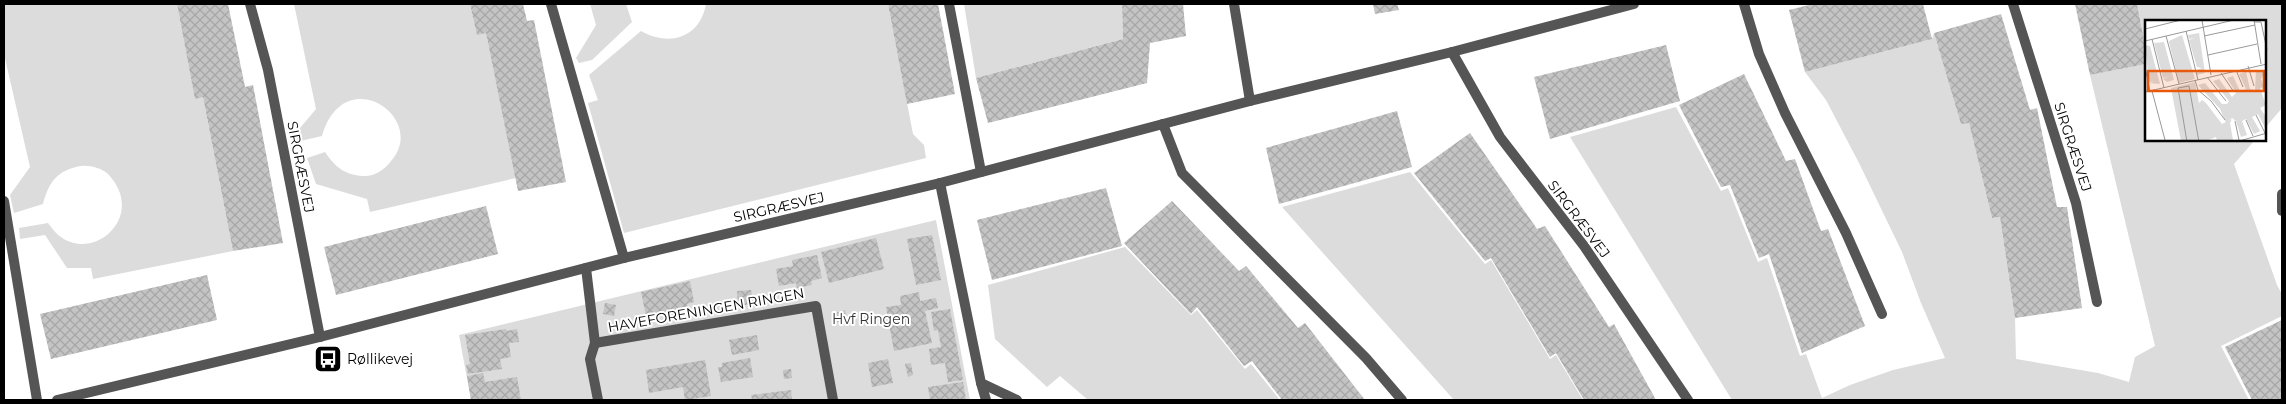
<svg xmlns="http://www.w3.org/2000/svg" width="2286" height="404" font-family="Montserrat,sans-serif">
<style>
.green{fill:#dcdcdc}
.building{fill:url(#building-cross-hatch)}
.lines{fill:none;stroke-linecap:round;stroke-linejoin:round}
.service{stroke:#555;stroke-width:10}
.minor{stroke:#555;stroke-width:10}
.tertiary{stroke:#555;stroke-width:10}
.labels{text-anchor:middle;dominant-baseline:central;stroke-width:4;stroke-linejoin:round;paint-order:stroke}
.street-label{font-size:14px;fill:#000;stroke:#fff}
.park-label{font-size:14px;fill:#333;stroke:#fff}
.poi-label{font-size:14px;fill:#000;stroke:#fff;text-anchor:start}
.inset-road{fill:none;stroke:#999;stroke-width:1}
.view{fill:#e8590c;fill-opacity:0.15;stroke:#e8590c;stroke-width:2.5}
.inset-edge{fill:none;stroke:#000;stroke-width:2.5}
</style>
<defs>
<pattern id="building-cross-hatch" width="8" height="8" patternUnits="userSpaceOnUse" patternTransform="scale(1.25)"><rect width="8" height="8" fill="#c4c4c4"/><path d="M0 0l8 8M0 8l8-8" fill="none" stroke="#a7a7a7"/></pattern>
</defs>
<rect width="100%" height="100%" fill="#fff"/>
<g class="green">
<path d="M4 4H177L195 98 203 97 233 251 93 279 91 268H67L45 235 20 239 19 228 48 223C52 228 56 234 61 237 95 262 147 215 108 174 100 167 86 164 76 167 55 172 48 185 43 204L14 213 10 195 30 167 4 54Z"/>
<path d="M294 4H470L477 34 486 33 516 178 370 212 367 199 316 184 307 158 325 152C335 167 346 176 365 176 376 176 385 169 391 161 429 118 344 60 322 136L296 142 295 134 316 109Z"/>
<polygon points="590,4 626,4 632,22 592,60 579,63 576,58 596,25"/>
<path d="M706 4H888L913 134 924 145 926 158 624 233 588 103 598 100 589 75 641 31C669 47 700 38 706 4Z"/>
<polygon points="964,4 1122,4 1123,39 976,78"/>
<polygon points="2137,4 2282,4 2282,108 2265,128 2265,21 2146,21 2146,51"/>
<polygon points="1934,33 1961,123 1969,123 1992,218 2000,217 2015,318 2016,359 2098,373 2129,382 2135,357 2155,346 2090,75 2146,64 2146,140 2255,140 2234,164 2277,285 2282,294 2282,316 2221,346 2249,400 1732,400 1570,137 1676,107 1721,191 1728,188 1758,262 1767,258 1800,356 1806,354 1822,398 1850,385 1893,370 1945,358 1921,303 1902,252 1860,165 1826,100 1805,72 1932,39"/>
<polygon points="1410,172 1485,264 1491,260 1550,359 1556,355 1583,400 1454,400 1282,207"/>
<polygon points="936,220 970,400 471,400 459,335"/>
<polygon points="1125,247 1191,315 1197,310 1245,369 1251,364 1280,400 1088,400 1060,376 1047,387 995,339 988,285"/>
</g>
<g class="building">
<polygon points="177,4 228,4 245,87 253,85 283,243 233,251 203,97 195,99"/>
<polygon points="470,4 523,4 527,21 534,20 566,182 518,191 486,33 477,35"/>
<polygon points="888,4 938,4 955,94 907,104"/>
<polygon points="1122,4 1183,4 1186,36 1150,43 1147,83 988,123 976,78 1123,39"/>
<polygon points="1373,4 1397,4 1399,10 1375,14"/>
<polygon points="1813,4 1923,4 1932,39 1805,72 1789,10"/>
<polygon points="2075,4 2137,4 2146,51 2146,64 2090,75"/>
<polygon points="2001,14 2030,110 2037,108 2057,207 2067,207 2082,308 2015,318 2000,217 1992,218 1969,123 1961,124 1934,33"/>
<polygon points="1666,45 1680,101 1550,139 1534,77"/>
<polygon points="1744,74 1786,161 1795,159 1821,231 1828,229 1865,326 1802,353 1769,254 1759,258 1730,185 1721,187 1679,105"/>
<polygon points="1397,111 1412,167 1279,204 1266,148"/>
<polygon points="1470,133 1537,229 1545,226 1609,327 1614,324 1656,400 1584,400 1556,353 1550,357 1491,258 1485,261 1414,173"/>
<polygon points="1106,188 1122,246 992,280 977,220"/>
<polygon points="1172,201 1239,271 1246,266 1298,328 1305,323 1365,400 1282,400 1252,361 1244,366 1197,307 1191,314 1124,243"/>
<polygon points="486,206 498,254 336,295 324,247"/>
<polygon points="932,235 941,280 916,285 907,239"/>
<polygon points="876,238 884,269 829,283 821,252"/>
<polygon points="817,255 822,278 811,281 812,285 797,288 796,283 779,286 776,269 793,266 792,260"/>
<polygon points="207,275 217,320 51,359 40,314"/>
<polygon points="690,281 694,302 687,304 688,307 646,316 641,292"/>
<polygon points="751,290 753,304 738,306 737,291"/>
<polygon points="919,292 920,301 936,298 938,308 925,311 932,343 894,351 886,307 901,305 900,296"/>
<polygon points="605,303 616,305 614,316 603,314"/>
<polygon points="950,309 963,380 948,382 945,363 931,365 929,349 941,347 938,330 934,331 931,312"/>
<polygon points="845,310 847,320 834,323 832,314"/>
<polygon points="2282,320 2282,400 2252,400 2225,347"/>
<polygon points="506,329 507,331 517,329 519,342 509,343 511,357 500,359 502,369 468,374 466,365 470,364 465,335"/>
<polygon points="757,335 759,350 732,355 729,340"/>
<polygon points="750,358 753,377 721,382 718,367 722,367 722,363"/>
<polygon points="888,359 893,383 872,387 868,363"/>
<polygon points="705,360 711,396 685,400 683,387 649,393 646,370"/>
<polygon points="911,363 913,375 908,377 905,364"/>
<polygon points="791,369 792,378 784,379 783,370"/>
<polygon points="483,373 485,382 517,377 521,400 471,400 467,376"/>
<polygon points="963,382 966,400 930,400 928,387"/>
<polygon points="791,390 792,400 752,400 751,395"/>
</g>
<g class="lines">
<g class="service">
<polyline points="1744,4 1759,54 1785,113 1846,233 1882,314"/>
<polyline points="2013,4 2076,203 2097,302"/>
<polyline points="1452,52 1500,137 1584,246 1688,400"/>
<polyline points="1163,124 1182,173 1366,358 1402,400"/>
<polyline points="940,183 981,383 1017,400"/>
<polyline points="2282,194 2282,211"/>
<polyline points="586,268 595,343 590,359 598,400"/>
<polyline points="595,343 816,306 833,400"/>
<polyline points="981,383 986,400"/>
</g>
<g class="minor">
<polyline points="250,4 268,70 320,337"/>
<polyline points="551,4 624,258"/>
<polyline points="949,4 981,172"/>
<polyline points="1234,4 1250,101"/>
<polyline points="4,201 37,400"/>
</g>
<polyline class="tertiary" points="57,400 320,337 624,258 940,183 1250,101 1452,52 1634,4"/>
</g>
<defs>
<g id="bus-square" transform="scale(1.4375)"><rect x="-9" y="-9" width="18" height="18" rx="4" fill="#000" stroke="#fff"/><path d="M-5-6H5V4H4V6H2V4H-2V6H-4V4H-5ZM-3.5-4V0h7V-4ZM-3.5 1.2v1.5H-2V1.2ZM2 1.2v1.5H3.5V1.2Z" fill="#fff"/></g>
</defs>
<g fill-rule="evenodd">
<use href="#bus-square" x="328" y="359"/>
</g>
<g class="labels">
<g class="street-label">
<text transform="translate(2073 147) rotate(72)">SIRGRÆSVEJ</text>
<text transform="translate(301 167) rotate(79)">SIRGRÆSVEJ</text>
<text transform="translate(779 207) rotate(-13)">SIRGRÆSVEJ</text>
<text transform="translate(1579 219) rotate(53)">SIRGRÆSVEJ</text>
<text transform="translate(706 310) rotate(-10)">HAVEFORENINGEN RINGEN</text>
</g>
<g class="park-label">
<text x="871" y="319">Hvf Ringen</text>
</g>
<g class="poi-label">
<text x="347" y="359">Røllikevej</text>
</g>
</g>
<g transform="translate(2145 20)">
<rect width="121" height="121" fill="#fff"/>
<path d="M54 13 60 53 52 55V50L57 48 52 47 44 20 49 18 44 19 43 15ZM37 15 50 59 34 63 23 18 24 21ZM19 22 29 60 22 62 18 59 23 57 18 58 10 27 16 26 10 27 9 23ZM0 25 5 26 15 64 4 63 9 61 4 62ZM111 50H121L116 59 119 67 115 68 121 85 115 88 121 97V110L113 94 107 97 115 111 109 114 101 99 97 101 102 115 96 117 91 101 87 98 81 103 75 89 53 65 60 63 77 84H82L84 81 68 61 74 59 87 77 91 73 82 58 88 56 95 71 101 69 94 54 101 52 105 69 110 70ZM50 62 54 83 57 80 61 83 77 104 87 99 85 103 88 120 72 121 71 117 61 121H36L26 68Z" fill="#dcdcdc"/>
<path class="inset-road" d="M57 0 66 55M109 0 116 44M109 2H116L122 30M0 9 36 0M41 11 53 60M21 16 34 64M59 16 110 5M7 19 19 68M0 21 89 0M63 35 112 24M103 46 109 66M0 47 5 71M91 50 98 67M76 53 89 72M62 57 81 81M50 60 53 70 66 81 80 100M33 68 44 66 54 122M33 68 42 122M7 71 20 120M0 72 122 44M111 95 120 113M101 100 108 116M90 101 94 120M91 122 122 113"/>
<path class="view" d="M3 51H119V71H3Z"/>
<rect width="121" height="121" class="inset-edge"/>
</g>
<rect width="2286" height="404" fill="none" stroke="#000000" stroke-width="10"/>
</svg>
